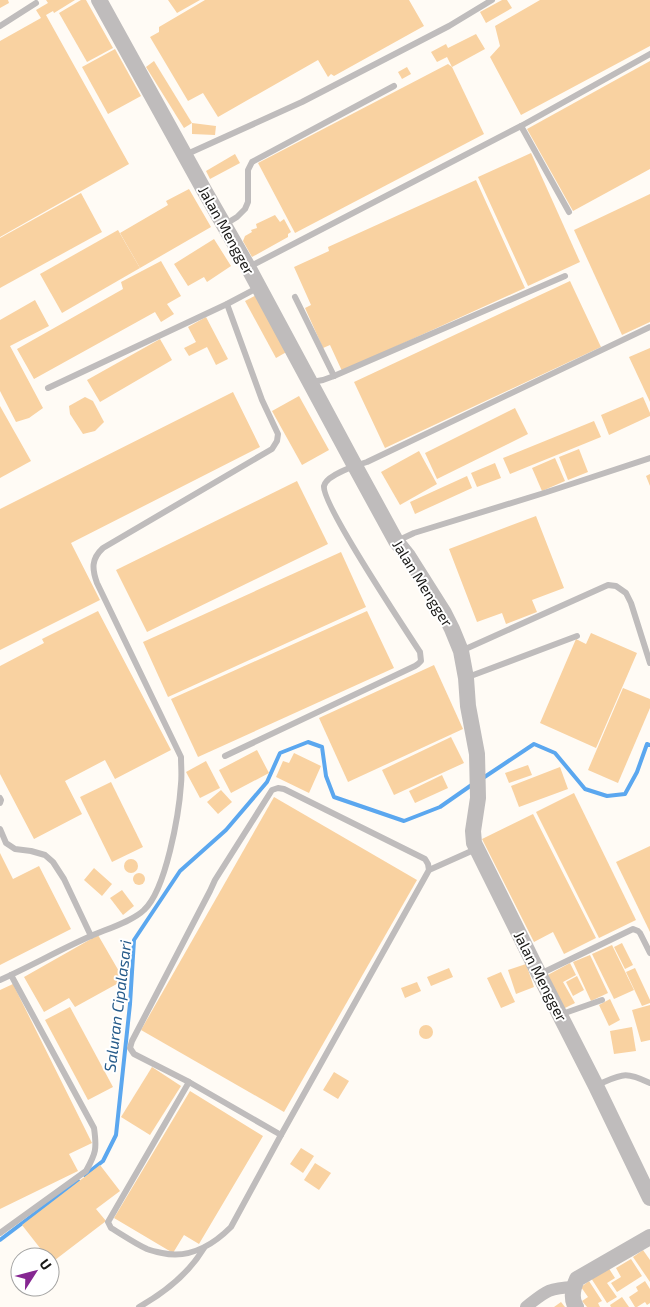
<svg xmlns="http://www.w3.org/2000/svg" width="650" height="1307" font-family="'Exo 2',sans-serif">
<style>
.lines{fill:none;stroke-linecap:round;stroke-linejoin:round}
.stream{stroke:#5ba7ef;stroke-width:4}
.building{fill:#f9d2a1}
.service{stroke:#bfbcbc;stroke-width:6}
.minor{stroke:#bfbcbc;stroke-width:12}
.tertiary{stroke:#bfbcbc;stroke-width:16}
.labels{text-anchor:middle;dominant-baseline:central;stroke-width:4;stroke-linejoin:round;paint-order:stroke}
.street-label{font-size:15px;fill:#1a1917;stroke:#fff}
.water-label{font-size:16px;font-style:italic;fill:#265b8a;stroke:#fff}
</style>
<rect width="100%" height="100%" fill="#fffbf5"/>
<g class="lines">
<g class="stream">
<polyline points="483,778 534,744 555,753 585,789 607,796 625,794 637,772 647,744 650,745"/>
<polyline points="85,1175 103,1161 116,1135 130,1004 134,940 180,871 226,830 267,782 280,753 308,742 322,747 326,776 334,797 404,821 440,807 473,784"/>
<polyline points="0,1240 78,1181"/>
</g>
</g>
<g class="building">
<polygon points="0,0 8,0 9,3 0,8"/>
<polygon points="46,0 75,0 54,13 53,11 46,15 129,164 0,237 0,41 41,18 36,10 48,3"/>
<polygon points="81,0 86,0 113,48 87,62 59,13"/>
<polygon points="168,0 200,0 177,13"/>
<polygon points="205,0 409,0 424,26 334,76 331,74 328,77 318,60 218,117 203,93 188,101 150,37 159,32 159,27"/>
<polygon points="502,0 507,0 512,8 486,23 480,12"/>
<polygon points="540,0 650,0 650,46 521,115 490,57 500,46 495,26"/>
<polygon points="476,34 485,49 452,67 447,57 437,62 431,52 446,44 448,48"/>
<polygon points="115,49 141,96 108,114 82,67"/>
<polygon points="154,61 192,123 184,128 146,67"/>
<polygon points="650,61 650,169 573,211 527,129"/>
<polygon points="448,64 452,67 484,134 295,233 258,163"/>
<polygon points="407,67 411,74 402,79 398,72"/>
<polygon points="192,123 216,126 215,135 192,134"/>
<polygon points="531,153 580,262 528,286 478,177"/>
<polygon points="235,154 240,163 210,179 206,171"/>
<polygon points="476,180 525,288 342,371 330,345 323,348 305,308 311,305 294,267 329,251 328,247"/>
<polygon points="189,189 211,227 140,268 120,233 168,205 166,201"/>
<polygon points="81,193 102,232 0,288 0,238"/>
<polygon points="650,194 650,322 622,335 574,230"/>
<polygon points="275,215 280,222 284,219 291,232 288,234 288,237 252,257 243,241 245,236 252,232 251,230 257,228 256,224"/>
<polygon points="118,230 140,268 62,313 40,274"/>
<polygon points="214,239 231,266 207,282 204,277 188,286 174,264"/>
<polygon points="161,261 181,296 167,304 174,314 161,322 155,312 34,379 17,349 123,289 121,282"/>
<polygon points="570,281 601,347 385,448 354,382"/>
<polygon points="260,293 290,350 276,358 245,301"/>
<polygon points="35,300 49,326 10,346 43,408 29,418 16,422 0,391 0,320"/>
<polygon points="206,317 228,359 216,365 207,347 189,356 184,348 196,342 188,327"/>
<polygon points="160,339 172,360 100,402 87,380"/>
<polygon points="650,348 650,402 629,357"/>
<polygon points="233,392 260,447 71,543 100,600 0,650 0,509"/>
<polygon points="299,396 329,450 302,465 272,411"/>
<polygon points="85,397 93,401 104,422 95,431 83,434 70,414 69,406"/>
<polygon points="643,397 650,413 650,416 609,435 601,415"/>
<polygon points="0,406 31,461 0,478"/>
<polygon points="515,408 528,434 437,479 425,453"/>
<polygon points="594,421 601,437 510,474 503,458"/>
<polygon points="579,449 588,472 568,480 559,457"/>
<polygon points="419,451 437,484 400,505 381,472"/>
<polygon points="555,458 565,481 542,491 532,468"/>
<polygon points="495,463 501,478 477,487 471,473"/>
<polygon points="650,474 650,486 646,476"/>
<polygon points="467,476 472,488 415,514 410,502"/>
<polygon points="297,481 328,544 147,632 116,570"/>
<polygon points="536,516 564,588 532,600 537,612 506,624 502,613 477,622 449,549"/>
<polygon points="341,552 366,607 168,697 143,642"/>
<polygon points="98,611 171,750 115,779 105,760 65,781 82,814 34,839 0,774 0,666 44,643 42,639"/>
<polygon points="367,611 394,668 198,757 171,699"/>
<polygon points="591,633 637,653 596,748 540,723 576,639 586,644"/>
<polygon points="434,665 463,729 348,782 319,718"/>
<polygon points="623,688 650,699 650,708 618,783 588,770"/>
<polygon points="451,737 464,763 394,795 382,770"/>
<polygon points="257,750 269,773 231,793 219,770"/>
<polygon points="294,753 321,766 309,793 276,777 283,761 289,763"/>
<polygon points="206,761 220,788 200,798 186,772"/>
<polygon points="528,765 532,775 509,783 505,773"/>
<polygon points="560,767 568,789 519,807 511,786"/>
<polygon points="442,775 448,788 415,803 409,791"/>
<polygon points="111,782 143,847 112,862 80,797"/>
<polygon points="221,790 232,802 218,814 207,802"/>
<polygon points="574,793 636,920 599,938 536,812"/>
<polygon points="274,797 417,880 284,1112 141,1030"/>
<polygon points="533,814 596,938 564,954 553,932 534,942 482,839"/>
<polygon points="650,846 650,932 616,862"/>
<polygon points="0,853 13,879 39,866 71,929 0,965"/>
<circle cx="131" cy="866" r="7"/>
<polygon points="94,868 112,884 102,896 84,880"/>
<circle cx="139" cy="879" r="6"/>
<polygon points="122,890 134,906 123,915 110,898"/>
<polygon points="98,935 124,980 75,1007 69,998 44,1012 24,977"/>
<polygon points="622,943 633,965 625,969 614,947"/>
<polygon points="612,945 634,990 614,999 592,954"/>
<polygon points="590,955 608,993 591,1001 573,962"/>
<polygon points="570,963 576,975 563,982 575,1003 561,1010 544,977"/>
<polygon points="526,964 534,987 516,994 508,970"/>
<polygon points="449,968 453,977 431,986 427,977"/>
<polygon points="635,968 650,1000 650,1003 642,1006 626,972"/>
<polygon points="501,972 515,1002 501,1008 487,978"/>
<polygon points="577,976 584,990 573,996 566,982"/>
<polygon points="417,982 421,991 405,998 401,988"/>
<polygon points="13,984 92,1143 69,1154 78,1171 0,1209 0,990"/>
<polygon points="610,999 620,1020 609,1026 599,1005"/>
<polygon points="650,1005 650,1040 641,1042 632,1010"/>
<polygon points="70,1007 113,1087 88,1100 45,1020"/>
<circle cx="426" cy="1032" r="7"/>
<polygon points="632,1027 636,1051 614,1054 610,1031"/>
<polygon points="152,1067 181,1086 150,1135 121,1117"/>
<polygon points="334,1072 349,1081 338,1099 323,1090"/>
<polygon points="190,1091 263,1136 199,1244 184,1235 173,1253 114,1218"/>
<polygon points="301,1148 314,1156 303,1173 290,1164"/>
<polygon points="315,1163 331,1173 319,1190 304,1180"/>
<polygon points="100,1165 120,1191 96,1209 106,1221 51,1263 50,1261 50,1257 47,1257 22,1225"/>
<polygon points="643,1250 650,1260 650,1282 633,1257"/>
<polygon points="631,1259 642,1276 617,1292 611,1283 621,1277 616,1268"/>
<polygon points="608,1267 615,1278 607,1283 617,1297 607,1303 591,1278"/>
<polygon points="589,1281 602,1301 598,1303 600,1307 587,1307 582,1301 588,1297 581,1287"/>
<polygon points="645,1281 650,1289 650,1303 647,1305 645,1302 637,1307 635,1307 629,1297 638,1291 636,1287"/>
<polygon points="622,1297 629,1307 611,1307 610,1305"/>
<polygon points="561,1302 565,1307 554,1307"/>
</g>
<g class="lines">
<g class="service">
<polyline points="0,26 36,3"/>
<polyline points="521,126 569,212"/>
<polyline points="185,155 302,102 449,26 492,0"/>
<polyline points="224,225 237,217 245,209 248,202 248,170 252,162 394,86"/>
<polyline points="249,267 521,126 650,54"/>
<polyline points="295,297 334,376"/>
<polyline points="312,382 323,380 334,376 565,276"/>
<polyline points="48,388 227,304 259,287"/>
<polyline points="397,541 414,533 544,493 650,458"/>
<polyline points="461,651 608,585 616,586 626,593 631,603 650,663"/>
<polyline points="468,677 577,636"/>
<path d="M225 756 415 666 418 664 421 661 420 652C405 629 321 503 324 486 326 475 357 465 367 462L650 327"/>
<polyline points="0,798 1,800 0,803"/>
<polyline points="0,829 6,843 15,849 31,851 45,855 53,862 64,879 91,936"/>
<polyline points="540,974 633,929 638,931 640,933 650,953"/>
<path d="M0 980C31 966 61 949 93 935 107 929 133 921 144 910 166 890 179 814 181 784 182 775 181 766 181 757L97 583C92 569 91 559 103 548L272 449 277 441 278 434 262 400 227 304"/>
<polyline points="562,1014 602,1000"/>
<path d="M189 1082 108 1222 111 1228C123 1235 134 1243 147 1249 152 1251 157 1252 162 1253 189 1259 212 1246 231 1227L281 1135 429 870 476 849"/>
<path d="M597 1085C623 1074 624 1071 650 1083"/>
<polyline points="281,1135 189,1082 134,1054 130,1048 132,1041 210,891 215,880 272,790 278,788 284,789 425,859 428,864 429,870"/>
<path d="M0 1233 86 1171C96 1153 97 1149 94 1128L11 975"/>
<path d="M139 1307C164 1293 189 1273 204 1248"/>
</g>
<path class="minor" d="M526 1307C546 1291 548 1288 574 1287"/>
<g class="tertiary">
<polyline points="99,0 204,190 248,267 355,466 396,541 408,556 444,613 452,629 461,651 466,678 468,706 477,754 478,798 473,831 474,843 539,974 596,1086 650,1198"/>
<path d="M576 1307C570 1298 573 1288 577 1279L650 1237"/>
</g>
</g>
<g class="labels">
<g class="street-label">
<text transform="translate(227 230) rotate(61)">Jalan Mengger</text>
<text transform="translate(423 583) rotate(58)">Jalan Mengger</text>
<text transform="translate(541 976) rotate(63)">Jalan Mengger</text>
</g>
<g class="water-label">
<text transform="translate(117 1006) rotate(-83)">Saluran Cipalasari</text>
</g>
</g>
<g transform="translate(35 1272) rotate(54)"><circle r="24" fill="#ffffff" stroke="#a3a3a2"/>
<path d="M0-4L9 19L0 12L-9 19Z" fill="#862792"/>
<text y="-8" font-size="14" font-weight="bold" text-anchor="middle" fill="#1a1917">U</text>
</g>
</svg>
